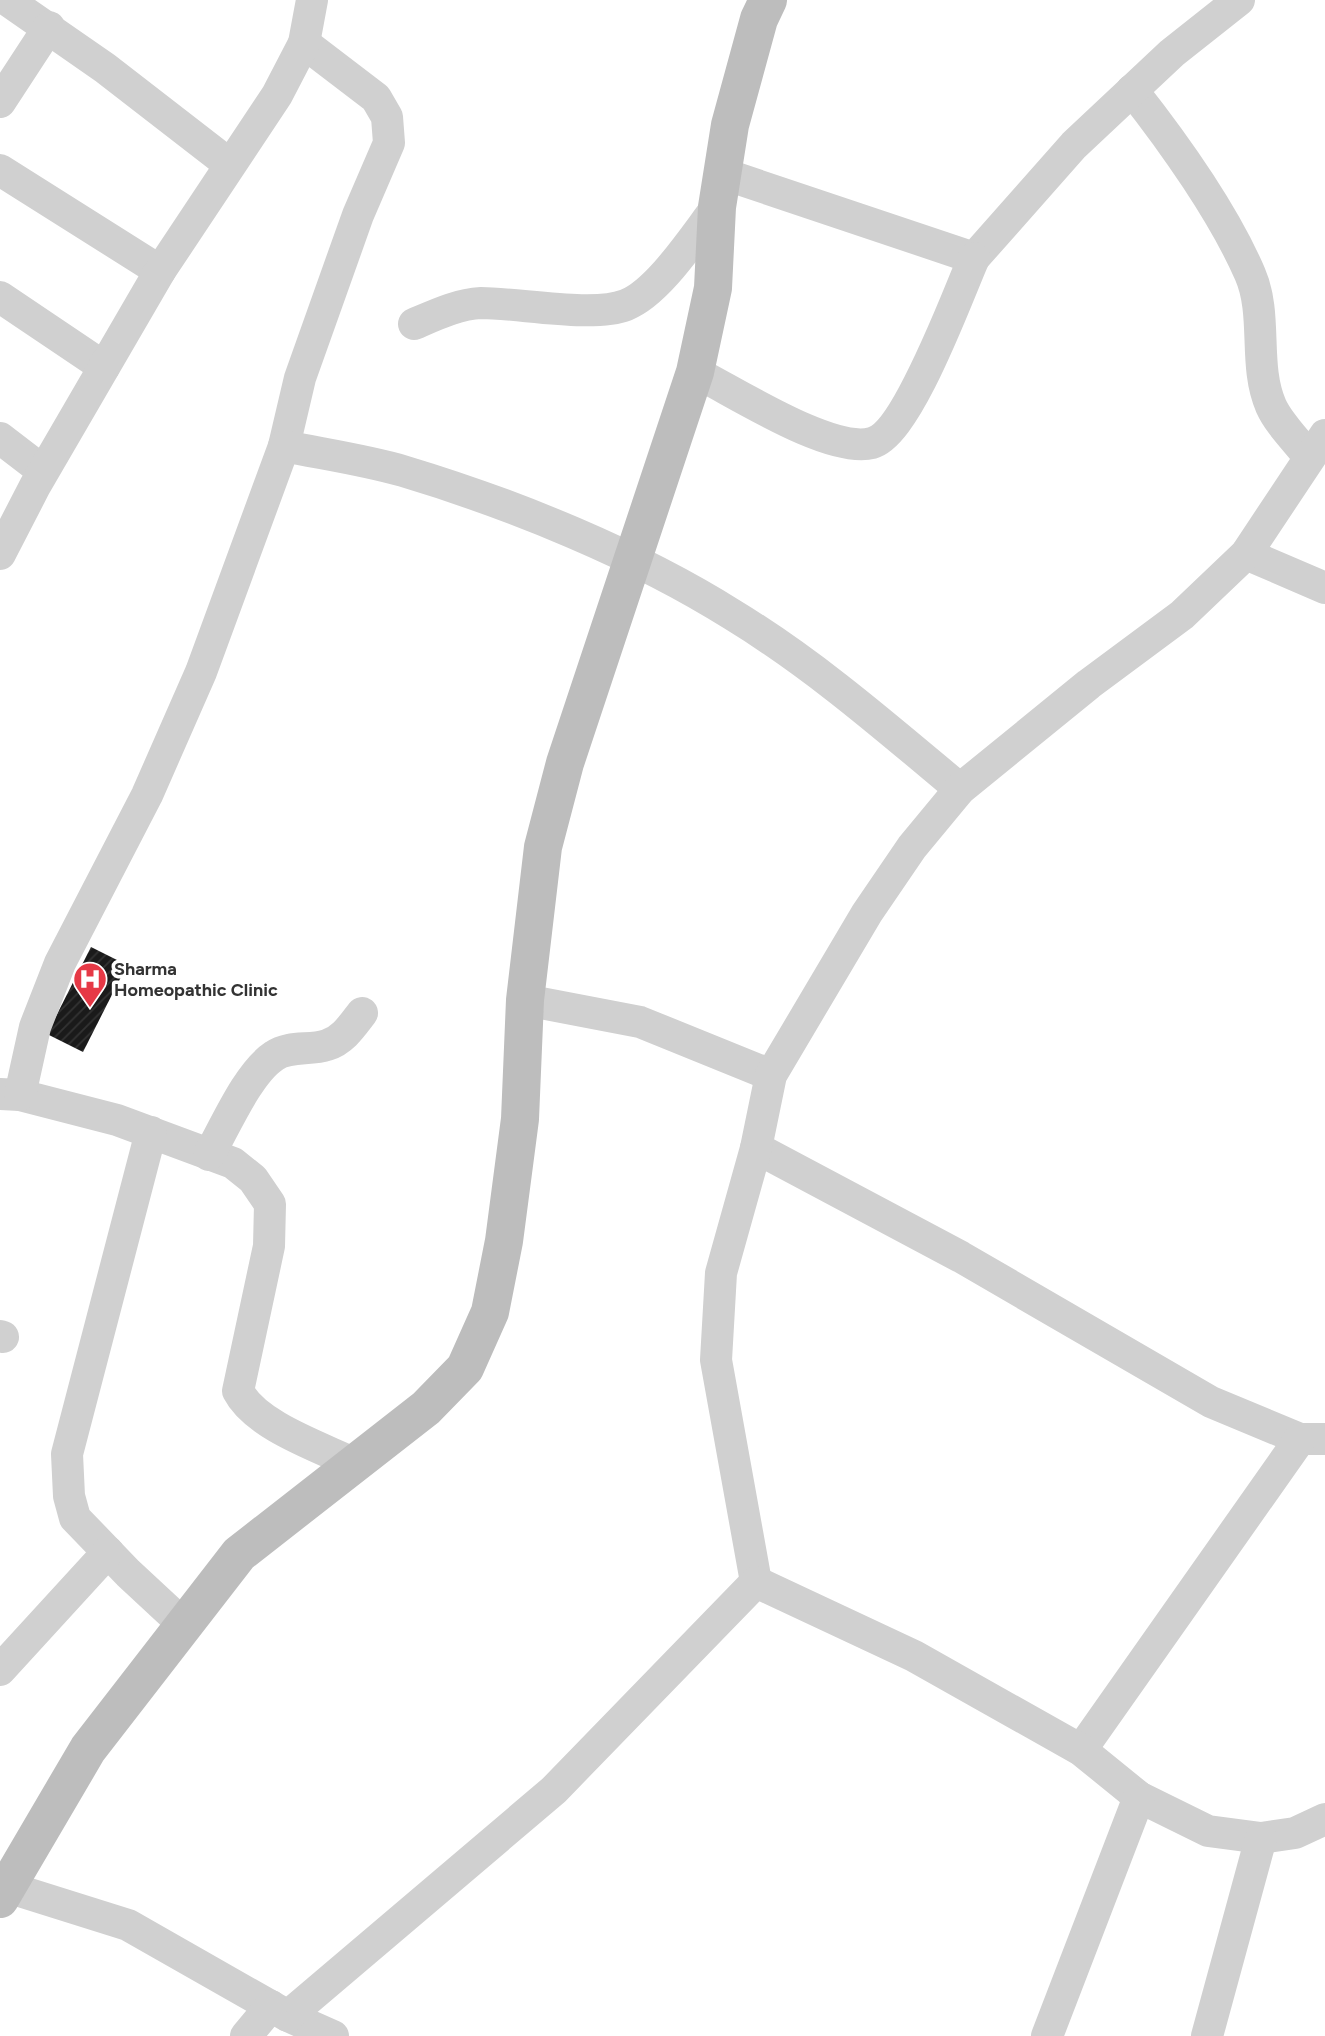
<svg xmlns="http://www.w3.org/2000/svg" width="1325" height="2036" font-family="Figtree,sans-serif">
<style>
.building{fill:url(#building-hatch)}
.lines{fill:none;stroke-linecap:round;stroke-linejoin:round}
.minor{stroke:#d0d0d0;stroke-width:32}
.secondary{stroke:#bdbdbd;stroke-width:38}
.labels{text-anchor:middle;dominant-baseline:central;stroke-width:7;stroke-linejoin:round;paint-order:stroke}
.poi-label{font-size:18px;font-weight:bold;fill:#333;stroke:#fff;text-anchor:start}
</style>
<defs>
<pattern id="building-hatch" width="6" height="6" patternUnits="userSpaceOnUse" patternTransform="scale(1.75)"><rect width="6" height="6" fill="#1a1a1a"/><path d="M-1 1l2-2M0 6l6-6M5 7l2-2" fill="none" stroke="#333"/></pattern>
</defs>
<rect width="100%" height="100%" fill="#fff"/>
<polygon class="building" points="91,947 127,965 83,1052 47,1034"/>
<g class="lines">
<g class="minor">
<polyline points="7,0 105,68 229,164"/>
<path d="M1132 90C1173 142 1224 214 1250 274 1268 315 1253 365 1271 406 1279 424 1297 441 1309 457"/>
<polyline points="0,102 49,27"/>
<polyline points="0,170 160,271"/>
<polyline points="721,173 974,258 1074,145 1172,53 1239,0"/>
<polyline points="0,297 104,367"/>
<path d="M414 324C435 315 458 304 481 303 519 303 593 318 626 305 659 292 695 235 717 207"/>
<path d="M695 372C735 392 830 454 872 443 908 433 958 294 974 258"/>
<polyline points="0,438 43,471"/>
<polyline points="284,446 300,378 358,215 389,143 387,117 376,98 304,43"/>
<polyline points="0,554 35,486 160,271 277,95 304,43 312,0"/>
<polyline points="1246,554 1325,588"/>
<polyline points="525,1000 640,1022 771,1075"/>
<path d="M0 1094 20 1095 117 1120 233 1163 253 1179 270 1204 269 1246 238 1391C256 1426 320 1447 355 1464"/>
<path d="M20 1095 35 1027 60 963 147 795 201 672 284 446C323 454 365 460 403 471 513 504 636 554 733 615 815 665 887 728 960 789"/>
<polyline points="151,1132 67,1454 69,1496 75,1518 128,1573 184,1625"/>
<polyline points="756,1148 961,1257 1211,1402 1300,1439 1325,1439"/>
<path d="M209 1155C225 1127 248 1073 274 1056 290 1045 310 1051 327 1045 343 1040 352 1026 362 1013"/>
<polyline points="0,1336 3,1337"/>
<polyline points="756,1582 716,1360 721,1273 756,1148 771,1075 867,913 912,847 960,789 1089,684 1182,615 1246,554 1325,435"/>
<polyline points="0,1670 108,1552"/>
<polyline points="1081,1750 1300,1439"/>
<polyline points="7,1887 128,1925 288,2016 333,2036"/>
<polyline points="288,2016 554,1790 756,1582 914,1656 1081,1750 1139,1797 1208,1831 1261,1838 1295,1833 1325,1819"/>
<polyline points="246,2036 271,2006"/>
<polyline points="1047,2036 1139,1797"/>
<polyline points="1207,2036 1261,1838"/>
</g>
<polyline class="secondary" points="0,1899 88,1749 239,1554 426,1408 465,1368 490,1312 504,1241 520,1119 525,1000 543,847 565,763 695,372 713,288 717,207 730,125 759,19 768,0"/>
</g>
<defs>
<g id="hospital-pin" transform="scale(1.75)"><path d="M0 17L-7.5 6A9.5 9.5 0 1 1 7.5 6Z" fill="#e63946" stroke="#fff"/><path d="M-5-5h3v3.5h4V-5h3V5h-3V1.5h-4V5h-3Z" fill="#fff"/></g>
</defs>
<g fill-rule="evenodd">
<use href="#hospital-pin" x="90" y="979"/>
</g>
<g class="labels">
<g class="poi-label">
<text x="114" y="969">Sharma<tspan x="114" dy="21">Homeopathic Clinic</tspan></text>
</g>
</g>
</svg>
